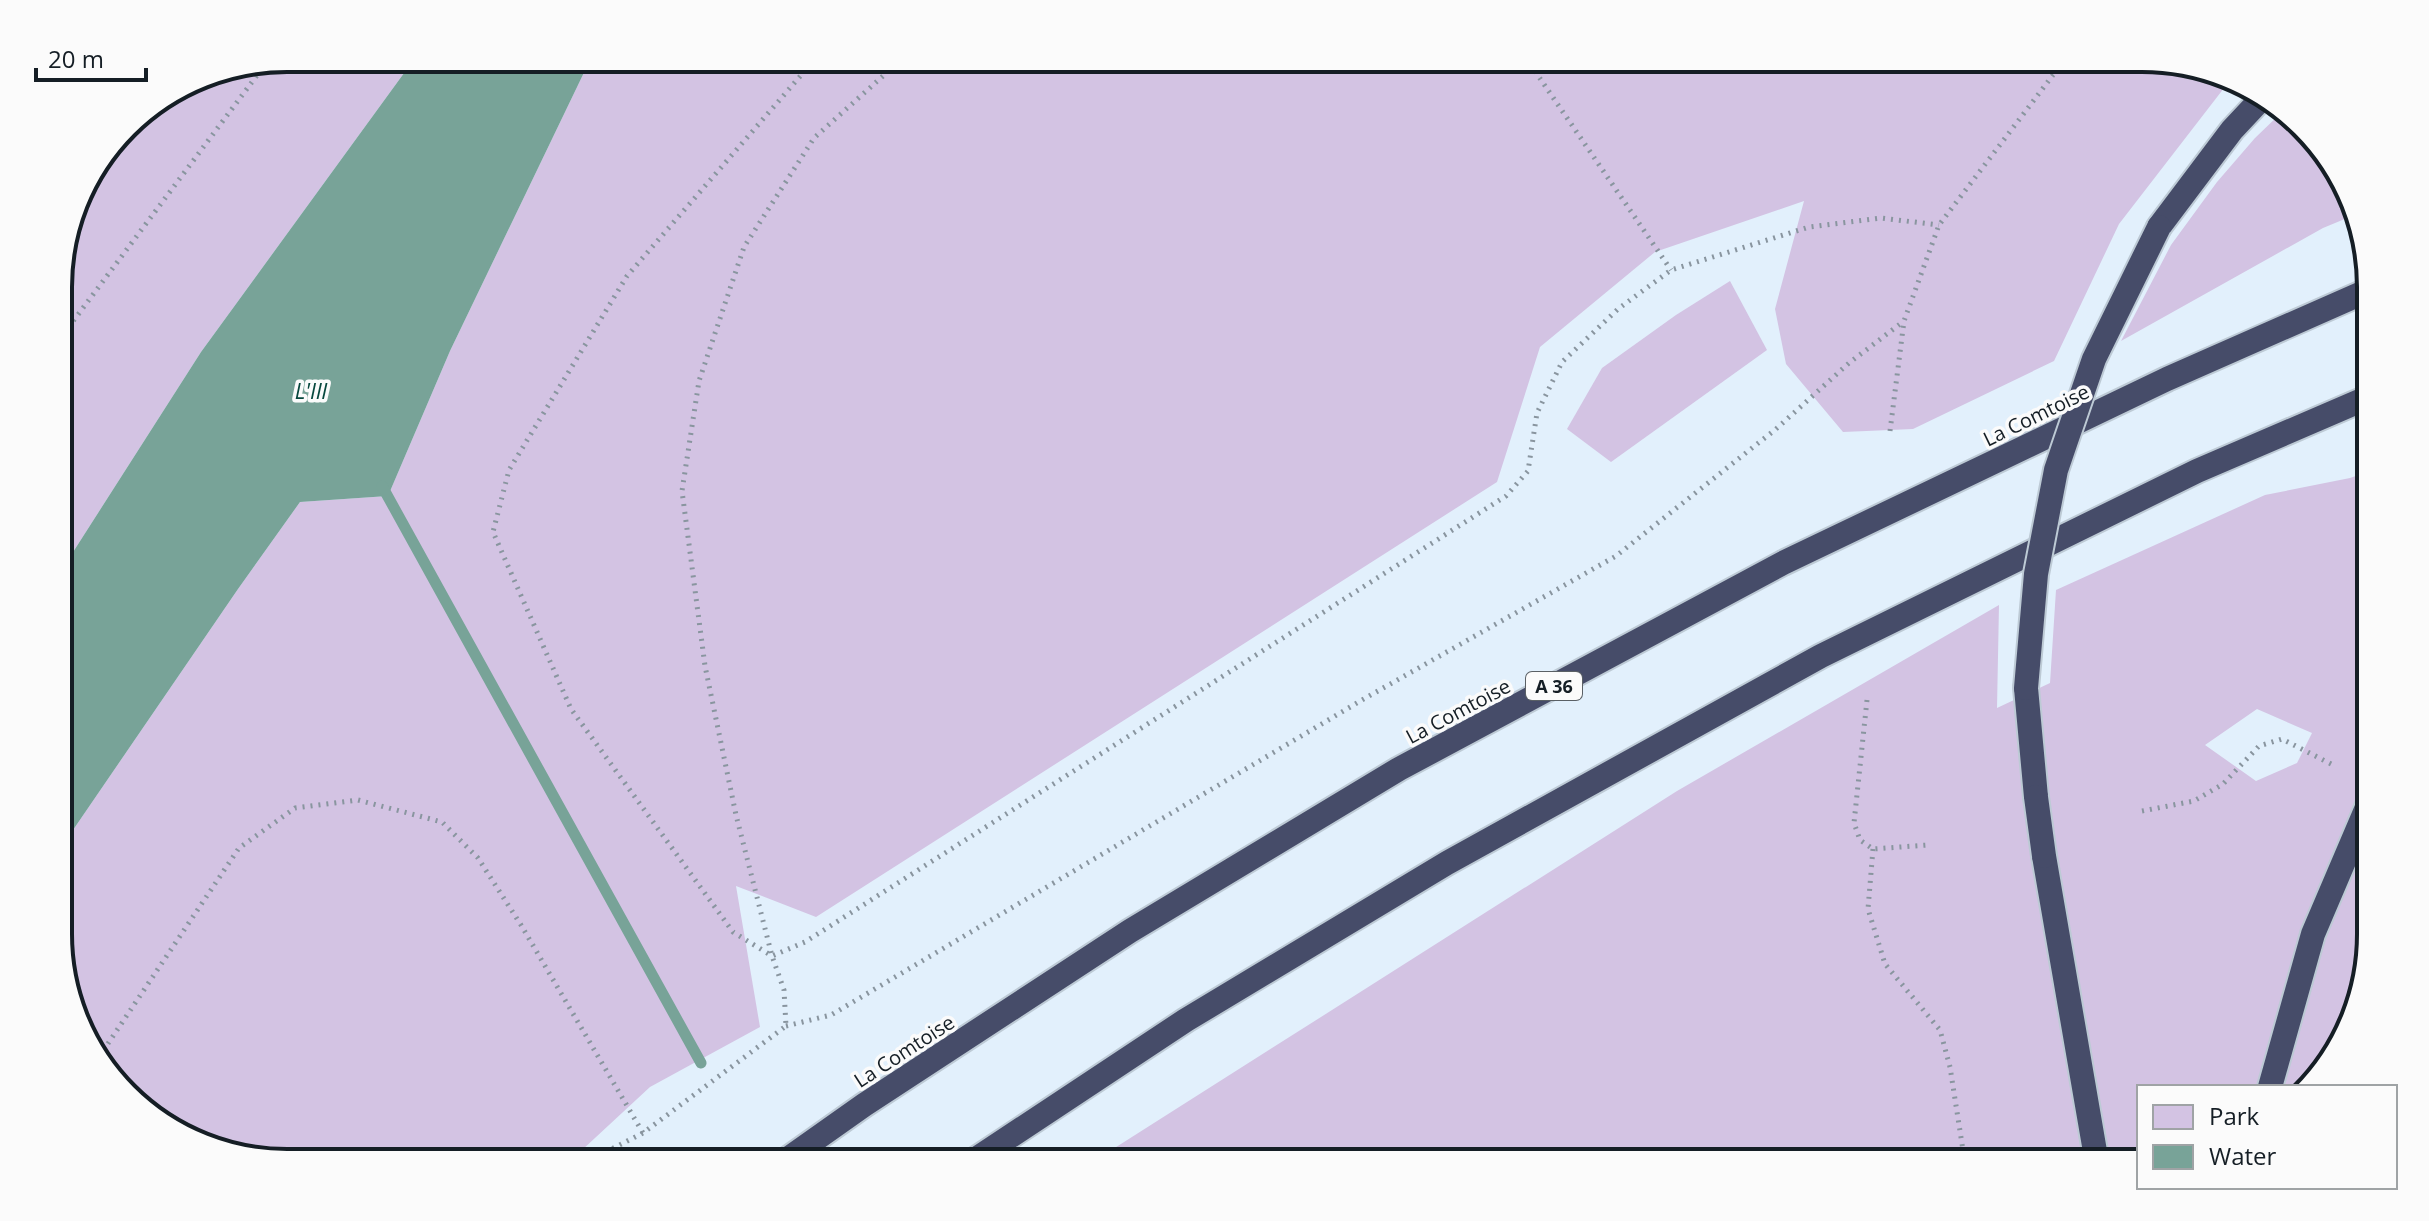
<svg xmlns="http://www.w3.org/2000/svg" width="2429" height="1221" font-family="'Open Sans',sans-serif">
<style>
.green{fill:#d3c3e3;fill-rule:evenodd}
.water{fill:#78a398}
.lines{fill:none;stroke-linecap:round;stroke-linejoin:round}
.stream{stroke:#78a398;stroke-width:11}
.motorway-casing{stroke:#bdcad5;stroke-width:28}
.path{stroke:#89959f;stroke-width:5;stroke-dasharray:2 6;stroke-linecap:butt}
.motorway{stroke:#464c69;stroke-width:24}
.motorway-bridge-casing{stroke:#bdcad5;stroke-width:28;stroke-linecap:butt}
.motorway-bridge{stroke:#464c69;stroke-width:24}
.labels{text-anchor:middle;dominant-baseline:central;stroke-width:7;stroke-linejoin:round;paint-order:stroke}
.shield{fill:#fbfbfb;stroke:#5a6065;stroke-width:2}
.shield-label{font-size:18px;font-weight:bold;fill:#151e25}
.street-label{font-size:20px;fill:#151e25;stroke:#fbfbfb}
.water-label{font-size:22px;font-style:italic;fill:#06473d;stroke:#fbfbfb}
.rim{fill:none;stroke:#151e25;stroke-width:4}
</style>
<rect width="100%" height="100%" fill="#e2f0fc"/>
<g class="green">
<polygon points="287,58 415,58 201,352 59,574 59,272 82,186 136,115 200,75"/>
<polygon points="591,58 2142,58 2231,79 2119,224 2054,361 1913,429 1843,432 1786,364 1775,309 1804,201 1655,252 1540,347 1497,482 816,917 736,886 760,1027 650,1087 568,1163 287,1163 186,1140 105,1073 60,964 60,849 238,589 300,502 388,496 450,351"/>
<polygon points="2281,113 2324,148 2352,216 2323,228 2121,341 2171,245 2217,182 2255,138"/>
<polygon points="1730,281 1767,350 1611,462 1567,429 1602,368 1676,315"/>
<path d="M2370 471V733L2358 753 2370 759 2371 934 2348 1035 2302 1087H2139V1163H1091L1677 791 1999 605 1997 708 2050 683 2056 590 2265 495 2350 478ZM2257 709 2312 733 2297 763 2256 781 2205 745Z"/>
</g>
<polygon class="water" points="415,58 591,58 450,351 388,496 300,502 238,589 60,849 59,574 201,352"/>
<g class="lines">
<polyline class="stream" points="382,486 701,1063"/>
<g class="motorway-casing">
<g id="motorway">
<polyline points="2159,227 2232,130 2262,98"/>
<polyline points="2026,688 2036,797"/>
<polyline points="2044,856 2097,1163"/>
<polyline points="2270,1087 2313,934 2371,798"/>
<polyline points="782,1163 864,1105 1130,931 1399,769 1783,563 2167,379 2369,290"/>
<polyline points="970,1163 1186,1020 1447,863 1821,656 2197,471 2369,397"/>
</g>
</g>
<g class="path">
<polyline points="816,58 627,276 509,470 493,532 571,709 733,932 772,956 805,942 1506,496 1528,471 1537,413 1562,362 1618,309 1671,270 1809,227 1881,218 1939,225"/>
<polyline points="1526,58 1671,270"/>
<polyline points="59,340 267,62"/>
<polyline points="1890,431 1904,321 1939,225 2053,75 2071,58"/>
<polyline points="1867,700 1854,823 1860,840 1873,849 1928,845"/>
<polyline points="2142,811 2194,801 2223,784 2259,746 2282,739 2335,766"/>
<polyline points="1873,849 1868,909 1885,964 1940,1030 1950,1067 1965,1163"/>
<polyline points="786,1026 831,1015 1362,700 1616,556 1776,429 1849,363 1904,321"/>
<polyline points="99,1057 239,848 295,808 358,800 442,822 478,858 521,925 643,1133"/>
<polyline points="584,1163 643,1133 786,1026 784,990 772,956 736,815 705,666 682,491 699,381 744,247 814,138 903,58"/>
</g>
<use href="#motorway" class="motorway"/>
<g class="motorway-bridge-casing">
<g id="motorway-bridge">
<polyline points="2026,688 2036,574 2056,470 2094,359 2159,227"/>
<polyline points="2036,797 2044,856"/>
</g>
</g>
<use href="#motorway-bridge" class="motorway-bridge"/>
</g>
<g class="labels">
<rect class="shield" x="1526" y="672" width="56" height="28" rx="6"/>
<g class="shield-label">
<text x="1554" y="686">A 36</text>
</g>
<g class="street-label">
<text transform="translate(2036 415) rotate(-26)">La Comtoise</text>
<text transform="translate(1458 711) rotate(-28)">La Comtoise</text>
<text transform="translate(904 1051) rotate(-33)">La Comtoise</text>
</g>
<g class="water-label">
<text x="311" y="390">L'Ill</text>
</g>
</g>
<path d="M0 0H2429V1221H0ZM287 72H2142A215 215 0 0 1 2357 287V934A215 215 0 0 1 2142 1149H287A215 215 0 0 1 72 934V287A215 215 0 0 1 287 72Z" fill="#fbfbfb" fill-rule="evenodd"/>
<path class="rim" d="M287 72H2142A215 215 0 0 1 2357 287V934A215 215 0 0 1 2142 1149H287A215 215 0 0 1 72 934V287A215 215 0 0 1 287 72Z"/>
<rect x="2137" y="1085" width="260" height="104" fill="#fbfbfb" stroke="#9fa3a5" stroke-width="2"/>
<rect x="2153" y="1105" width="40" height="24" fill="#d3c3e3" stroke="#9fa3a5" stroke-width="2"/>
<text x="2209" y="1125" font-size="24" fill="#151e25">Park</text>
<rect x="2153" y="1145" width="40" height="24" fill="#78a398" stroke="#9fa3a5" stroke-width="2"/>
<text x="2209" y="1165" font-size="24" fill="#151e25">Water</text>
<path d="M36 68v12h110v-12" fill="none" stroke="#151e25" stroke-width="4"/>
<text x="48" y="68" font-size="24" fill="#151e25" stroke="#fbfbfb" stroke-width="6" paint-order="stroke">20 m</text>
</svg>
